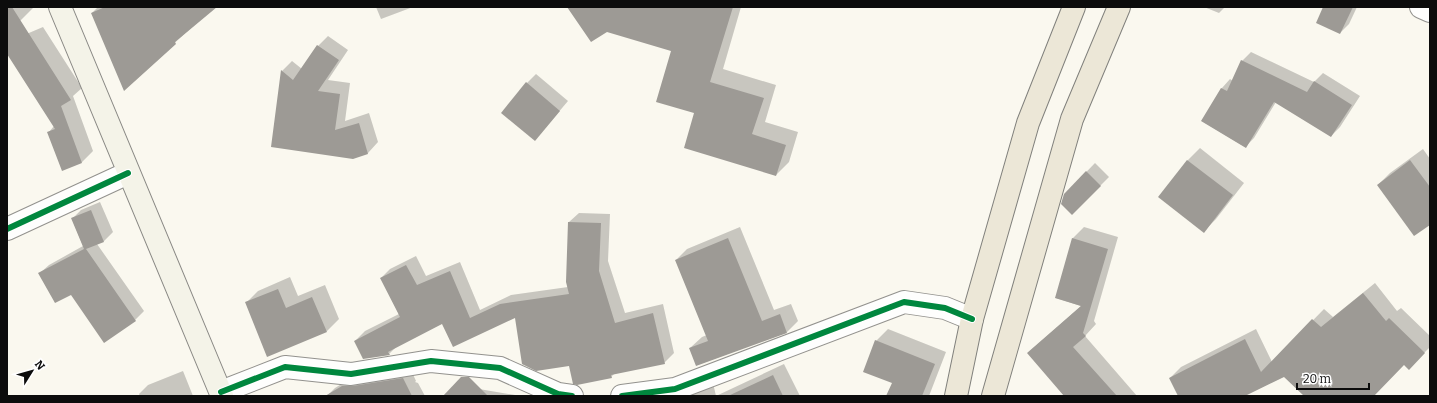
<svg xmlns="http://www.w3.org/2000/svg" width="1437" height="403" font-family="Bitter,serif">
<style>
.shadow{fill:#0003}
.building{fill:#9d9a95}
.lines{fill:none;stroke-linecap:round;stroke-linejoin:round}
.minor-casing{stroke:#93928e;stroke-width:24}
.secondary-casing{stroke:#8a8985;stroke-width:24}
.primary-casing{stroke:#80807c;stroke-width:24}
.minor{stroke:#fefefd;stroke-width:22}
.secondary{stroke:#f4f3e8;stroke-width:22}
.primary{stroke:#ece7d7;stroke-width:22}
.cycleway-casing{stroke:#fff;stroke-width:8}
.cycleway{stroke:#00873e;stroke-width:6}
</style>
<rect width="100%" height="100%" fill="#faf8ef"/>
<g class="shadow">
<polygon points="7,7 32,7 33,8 20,21 7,30"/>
<polygon points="98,7 214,7 124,89 92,13"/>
<polygon points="376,7 413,7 381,19"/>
<polygon points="569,7 741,7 723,69 776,85 765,122 798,132 789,162 776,175 695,112 672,51"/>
<polygon points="1204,7 1225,7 1219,13"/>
<polygon points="1324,7 1357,7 1349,24 1340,33"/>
<polygon points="43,27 82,88 73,96 93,151 82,162 63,169 49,132 54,126 7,52 7,48 17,38"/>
<polygon points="328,36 348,50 328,80 350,83 345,121 369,113 378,142 368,153 353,158 282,71 292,61 302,69 318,46"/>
<polygon points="1251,52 1314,82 1323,73 1360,96 1340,127 1331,136 1276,102 1254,138 1245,147 1202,121 1222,88 1230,79 1233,81 1242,61"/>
<polygon points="536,74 568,101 535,140 527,83"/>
<polygon points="1200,148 1244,183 1216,219 1204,231 1160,197 1188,160"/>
<polygon points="1423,149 1430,159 1430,223 1378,185 1390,173"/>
<polygon points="1095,163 1109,177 1072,214 1064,195"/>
<polygon points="100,202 113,232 104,241 97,244 144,311 135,320 71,294 40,273 49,265 83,246 72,219 81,210"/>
<polygon points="579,213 610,214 608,261 625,313 663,304 674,353 664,363 615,373 611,377 516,316 443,323 398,345 389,354 364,358 355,341 365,331 399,314 381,278 390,269 416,256 426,276 460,262 480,310 511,295 568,287 569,222"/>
<polygon points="740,227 774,310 791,304 798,321 787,332 697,365 690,348 702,337 707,335 676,260 687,249"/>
<polygon points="1084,227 1118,237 1094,321 1096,324 1085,336 1137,396 1066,396 1028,353 1081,306 1056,298 1073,238"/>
<polygon points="290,277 298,296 325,285 339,319 327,331 246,303 258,291"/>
<polygon points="1375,283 1397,311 1401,308 1430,336 1430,347 1420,357 1404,364 1373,396 1306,396 1285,376 1243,396 1179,396 1170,378 1181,367 1256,329 1272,362 1324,309 1333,317"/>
<polygon points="888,329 946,352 929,396 887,396 893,382 876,341"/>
<polygon points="784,364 800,396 716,396"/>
<polygon points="411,370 416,381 415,382 418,383 425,396 327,396 335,388 351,378"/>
<polygon points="183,371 193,396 140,396 139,394 148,385"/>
<polygon points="713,383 716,396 658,396"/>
<polygon points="479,389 521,396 472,396"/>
</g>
<g class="building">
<polygon points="7,7 12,7 71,100 61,106 82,163 62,171 47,132 55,129 7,54"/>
<polygon points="105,7 217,7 175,42 176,44 124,91 91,13"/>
<polygon points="567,7 733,7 710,82 764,98 752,134 786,145 776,176 684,148 694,113 656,102 671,51 607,32 591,42"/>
<polygon points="1323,7 1353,7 1340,34 1316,23"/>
<polygon points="317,45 339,60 318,91 340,94 335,130 359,123 368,154 353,159 271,147 281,70 293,80"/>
<polygon points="1241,60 1307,92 1314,81 1352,105 1331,137 1274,102 1246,148 1201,121 1221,88 1227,91"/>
<polygon points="526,82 560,111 535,141 501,113"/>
<polygon points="1187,160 1233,195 1204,233 1158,197"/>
<polygon points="1410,160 1430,187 1430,225 1414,236 1377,185"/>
<polygon points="1086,171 1101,186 1072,215 1061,204 1064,194"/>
<polygon points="91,210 104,242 86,249 136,321 104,343 71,295 55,303 38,273 84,249 71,218"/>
<polygon points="568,222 601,223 599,271 615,323 653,313 665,364 611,375 612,378 577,385 573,384 569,366 536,371 522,364 515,318 453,347 442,324 388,352 390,355 363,359 354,341 400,317 380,278 406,265 417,285 450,271 470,318 500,304 569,294 566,282"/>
<polygon points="728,238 762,321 780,314 787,333 696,366 689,348 708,341 675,260"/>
<polygon points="1072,238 1108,249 1083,333 1086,336 1073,347 1117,396 1064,396 1027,353 1081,306 1055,298"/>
<polygon points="278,289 286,308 312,297 327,332 267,357 245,302"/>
<polygon points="1363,293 1386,321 1389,318 1425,353 1409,370 1404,365 1374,396 1304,396 1284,377 1245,396 1178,396 1169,378 1245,339 1261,372 1312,319 1321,327"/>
<polygon points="875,340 935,364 922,396 886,396 892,383 863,372"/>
<polygon points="773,375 783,396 728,396"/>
<polygon points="461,377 469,377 488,396 443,396"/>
<polygon points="403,378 412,396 325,396 342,386 353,386"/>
</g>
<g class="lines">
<g class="minor-casing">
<g id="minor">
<polyline points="1421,7 1430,11"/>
<polyline points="7,229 128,173"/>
<polyline points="221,392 285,367 351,374 431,361 500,368 558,394 572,396"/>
<polyline points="622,396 675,389 904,302 945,308 972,319"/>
</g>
</g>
<g class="secondary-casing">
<polyline id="secondary" points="60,7 222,396"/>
</g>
<g class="primary-casing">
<g id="primary">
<polyline points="956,396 972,319 1028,123 1074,7"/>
<polyline points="993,396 1072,119 1119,7"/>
</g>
</g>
<use href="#minor" class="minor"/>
<use href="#secondary" class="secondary"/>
<use href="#primary" class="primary"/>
<g class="cycleway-casing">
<g id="cycleway">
<polyline points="7,229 128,173"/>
<polyline points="221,392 285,367 351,374 431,361 500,368 558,394 572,396"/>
<polyline points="622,396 675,389 904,302 945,308 972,319"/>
</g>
</g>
<use href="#cycleway" class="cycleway"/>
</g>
<rect width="1437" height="403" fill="none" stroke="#0c0c0c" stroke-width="16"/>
<g transform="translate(32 371) rotate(53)" stroke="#ffffff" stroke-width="3" paint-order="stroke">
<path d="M0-3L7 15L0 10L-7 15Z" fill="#0c0c0c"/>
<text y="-6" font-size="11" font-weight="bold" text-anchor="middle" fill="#0c0c0c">N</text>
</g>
<path d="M1297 383v6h72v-6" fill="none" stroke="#0c0c0c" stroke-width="2"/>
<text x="1303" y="383" font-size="12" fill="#0c0c0c" stroke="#ffffff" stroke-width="3" paint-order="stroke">20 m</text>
</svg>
